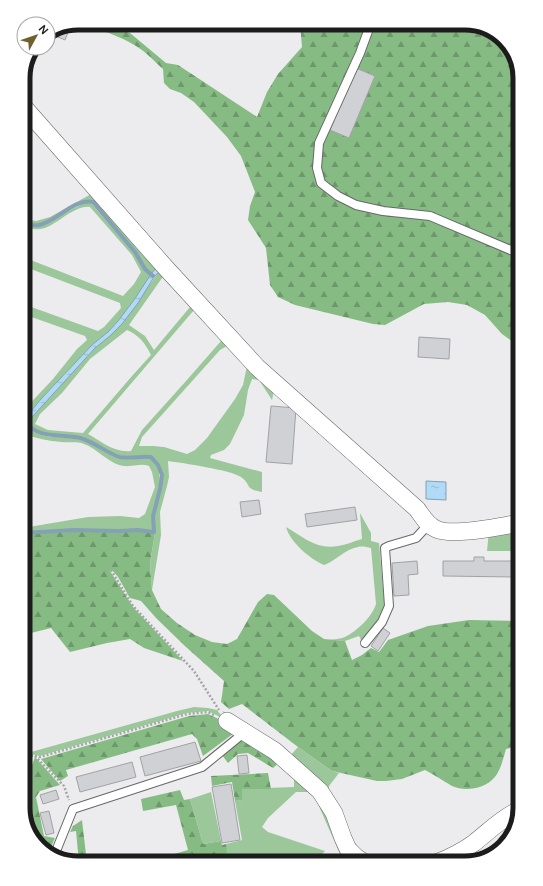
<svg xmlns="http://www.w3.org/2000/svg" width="543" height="886" font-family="'DM Sans',sans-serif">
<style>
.grass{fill:#9cc79a;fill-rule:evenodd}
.forest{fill:url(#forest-firs)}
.water{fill:url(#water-ripples);stroke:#84a1b5}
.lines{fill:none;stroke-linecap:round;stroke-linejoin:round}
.stream{stroke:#84a1b5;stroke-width:4}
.building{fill:#d0d1d4;stroke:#a1a2a4}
.service-casing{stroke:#67686a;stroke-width:10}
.minor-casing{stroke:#67686a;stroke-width:18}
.path{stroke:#a5a5a8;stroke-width:2.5;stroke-dasharray:2 2;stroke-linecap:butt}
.service{stroke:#fff;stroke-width:8}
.minor{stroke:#fff;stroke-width:17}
.rim{fill:none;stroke:#1c1c1d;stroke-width:5}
</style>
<defs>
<pattern id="forest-firs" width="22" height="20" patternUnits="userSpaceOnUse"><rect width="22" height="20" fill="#86bc84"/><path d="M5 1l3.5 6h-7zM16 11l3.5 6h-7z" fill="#6d986b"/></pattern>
<pattern id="water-ripples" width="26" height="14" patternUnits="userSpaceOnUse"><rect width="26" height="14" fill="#b0daf6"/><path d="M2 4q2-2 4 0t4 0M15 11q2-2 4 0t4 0" fill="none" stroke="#97bad2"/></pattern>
</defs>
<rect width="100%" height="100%" fill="#ececef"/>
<g class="grass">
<path d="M93 193 274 390 272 400 259 380 252 379 248 390 244 415 230 444 224 450 211 455 210 458 262 472V492C244 489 252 485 241 477 231 470 182 463 168 461L169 477 167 486 160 512 161 535 152 590 150 563 155 533 154 516 161 489 163 474 159 465 151 455C142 455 133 458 124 456 109 454 97 442 82 438 63 432 42 438 26 424L45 402 95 348 111 335 122 324 160 270 157 268 152 273 146 269 136 252 93 202C74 197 56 221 39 224 34 225 28 223 23 223V219L36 221 50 217ZM165 277 190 307 154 350 145 336 129 325 162 278ZM194 310 221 341 186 381 142 430 131 451C115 453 102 442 88 434ZM127 330C140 336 145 343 151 355L132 376 83 433 48 430 35 424 40 414 62 393 90 359ZM227 346 247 366 243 385 235 399 207 438 195 450 187 454 164 447 153 446H139L142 437 220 350Z"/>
<path d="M87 202 92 204 134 253 144 270 151 275 134 300 118 321 108 332 92 345 41 399 23 421V411L53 379 77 349 87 340 85 336 23 314V304L98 331 104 327 121 308 120 303 23 266V257L123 296 134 284 141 272 132 255 90 207C75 205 59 223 45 228 38 230 31 229 23 228V225L39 226 50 222 62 214Z"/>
<path d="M26 425C39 441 63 435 81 440 95 443 106 455 120 458 130 460 140 457 150 458 169 475 155 495 152 515 151 520 153 526 153 531L138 529 119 530 74 529 23 532V528L88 517 120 516 139 518 145 514 155 487 152 472 149 466C141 463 133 467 124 466 109 464 98 449 84 444 77 441 69 443 62 442 48 441 36 438 23 434V427Z"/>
<path d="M360 513 371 533V541L379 543 385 611 382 619 361 640 359 636 345 641 329 640C334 639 340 639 345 637 357 631 372 617 376 604L371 548C367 547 362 546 358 547 345 549 336 561 324 565 310 559 290 542 286 527 303 537 317 550 338 546 346 545 354 541 362 539Z"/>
<polygon points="520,527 520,551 487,551 489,531"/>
<polygon points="194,707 208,708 217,710 224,719 208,711 187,713 40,756 35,755 24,754 177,711"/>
<path d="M222 711 233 716 290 756 298 747 332 771 339 773 329 786V792C342 818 353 857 385 863H369L359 856 336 810 227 718Z"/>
<path d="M294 778 314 788 350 863 344 859 339 852 318 804 312 792H296L268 818 262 827 268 832 325 851 318 858C308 856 302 855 295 863H199L228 853 226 844 242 840 235 801 242 800V789L294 787Z"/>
<polygon points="211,792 221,841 203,844 190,799"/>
</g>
<g class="forest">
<path d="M84 23H104L130 33 166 63 178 65 257 117 267 92 278 74 302 47 300 23H369L317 142 315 168 336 198 430 218 520 257V347L502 334 485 315 467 305 448 302 424 304 385 325 373 324 295 305 278 297 270 285 266 248 248 220 250 206 255 192 241 156 227 137 194 102 181 93 170 89 164 83 163 69C154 61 146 52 136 46 120 36 102 31 84 23Z"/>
<polygon points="374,23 469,23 496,32 514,54 520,78 520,252 431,214 383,209 357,203 338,194 323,182 319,168 322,143"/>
<path d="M74 531 119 532 138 531 155 533 150 563 152 590 161 609 177 623 195 635 212 642 227 644 237 639 258 602 267 594 274 595 312 631 324 639 345 641 352 660 362 655 371 648 379 652 388 640 428 626 469 620 520 621V746L506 749C503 759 501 770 494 778 484 789 465 792 452 786 443 781 435 775 425 770L402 779 386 781H377L332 771 298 747 242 704 229 709 221 702 224 681 186 647 157 619 141 601 130 598 118 577 112 570 110 571 133 607 183 661 144 648 130 639 107 643 70 652 51 628 23 635V534Z"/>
<polygon points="208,714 225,722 237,731 203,756 197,739 192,734 66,770 68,776 60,781 41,759 189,716"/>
<polygon points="245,737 281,761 273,768 248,753 238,754 228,763 222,755"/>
<polygon points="35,757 60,785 40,791 36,797 44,836 55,838 48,854 29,832 23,808 23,770 32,765"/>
<polygon points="268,773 271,789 242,789 242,800 235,801 232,782 212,786 211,776"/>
<polygon points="180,790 184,800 190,799 203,844 221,841 222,845 226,844 228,853 199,863 143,863 188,850 176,805 143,811 141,799"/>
<polygon points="82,820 87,863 79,863 76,831 70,832 73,826"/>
</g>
<g class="water">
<polygon points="157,267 161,270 154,277 138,303 122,324 111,335 95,348 23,427 23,421 41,399 92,345 108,332 118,321 134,300 151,274"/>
<polygon points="426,481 446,482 446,500 426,499"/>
</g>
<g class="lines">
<g class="stream">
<path d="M23 224C28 224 34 226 39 225 56 222 74 198 93 202L135 252 145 269 153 276"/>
<path d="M23 533 74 530 119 531 138 530 154 532 153 516 160 489 162 475 158 465 151 457C140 456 130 459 120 457 106 453 95 442 80 438 60 433 40 440 25 422"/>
</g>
</g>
<g class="building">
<polygon points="70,27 65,40 51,34"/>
<polygon points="356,68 375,76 349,138 330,130"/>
<polygon points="419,337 450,339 449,359 418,357"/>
<polygon points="271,406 296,408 292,464 266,462"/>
<polygon points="259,500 261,514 242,517 240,502"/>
<polygon points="355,507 357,520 307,527 305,514"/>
<polygon points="474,557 484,557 484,561 515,561 515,577 443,576 443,561 474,561"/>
<polygon points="417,561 418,574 408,575 409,595 394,596 392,563"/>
<polygon points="383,628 390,633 378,651 371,646"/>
<polygon points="195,742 201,761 145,776 140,757"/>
<polygon points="247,755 249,773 239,774 237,756"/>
<polygon points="132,762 136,777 80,792 76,777"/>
<polygon points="231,784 240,840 222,843 212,787"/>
<polygon points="56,790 59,799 43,804 40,795"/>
<polygon points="49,811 54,833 46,835 40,813"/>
</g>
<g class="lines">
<g class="service-casing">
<g id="service">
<polyline points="371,23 360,53 319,143 317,168 321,183 338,196 356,205 383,211 430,216 520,254"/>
<polyline points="365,643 382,622 389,606 385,548 389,546 416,538 428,525"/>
<polyline points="54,856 73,809 202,767 245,732"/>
</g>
</g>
<g class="minor-casing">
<g id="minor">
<path d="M23 106 165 267 257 367 417 509C423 517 427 525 436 529 452 537 501 526 520 523"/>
<polyline points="227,721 275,751 320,791 334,813 343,838 348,849 356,857 365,863"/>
<path d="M436 863C449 858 463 851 474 843 489 831 502 818 519 810"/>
</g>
</g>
<g class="path">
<polyline points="111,570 133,606 194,671 219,710"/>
<polyline points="23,755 35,756 40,757 187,714 208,712 214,715"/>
<polyline points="35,756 64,786 69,800"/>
</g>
<use href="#service" class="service"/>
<use href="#minor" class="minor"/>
</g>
<path d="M0 0H543V886H0ZM78 30H465A48 48 0 0 1 513 78V808A48 48 0 0 1 465 856H78A48 48 0 0 1 30 808V78A48 48 0 0 1 78 30Z" fill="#fff" fill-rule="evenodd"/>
<path class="rim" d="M78 30H465A48 48 0 0 1 513 78V808A48 48 0 0 1 465 856H78A48 48 0 0 1 30 808V78A48 48 0 0 1 78 30Z"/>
<g transform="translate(36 36) rotate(50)"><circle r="19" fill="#ffffff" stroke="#a4a4a5"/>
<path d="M0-3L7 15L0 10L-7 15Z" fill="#6f602e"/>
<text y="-6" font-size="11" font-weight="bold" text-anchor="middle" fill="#1c1c1d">N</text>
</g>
</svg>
